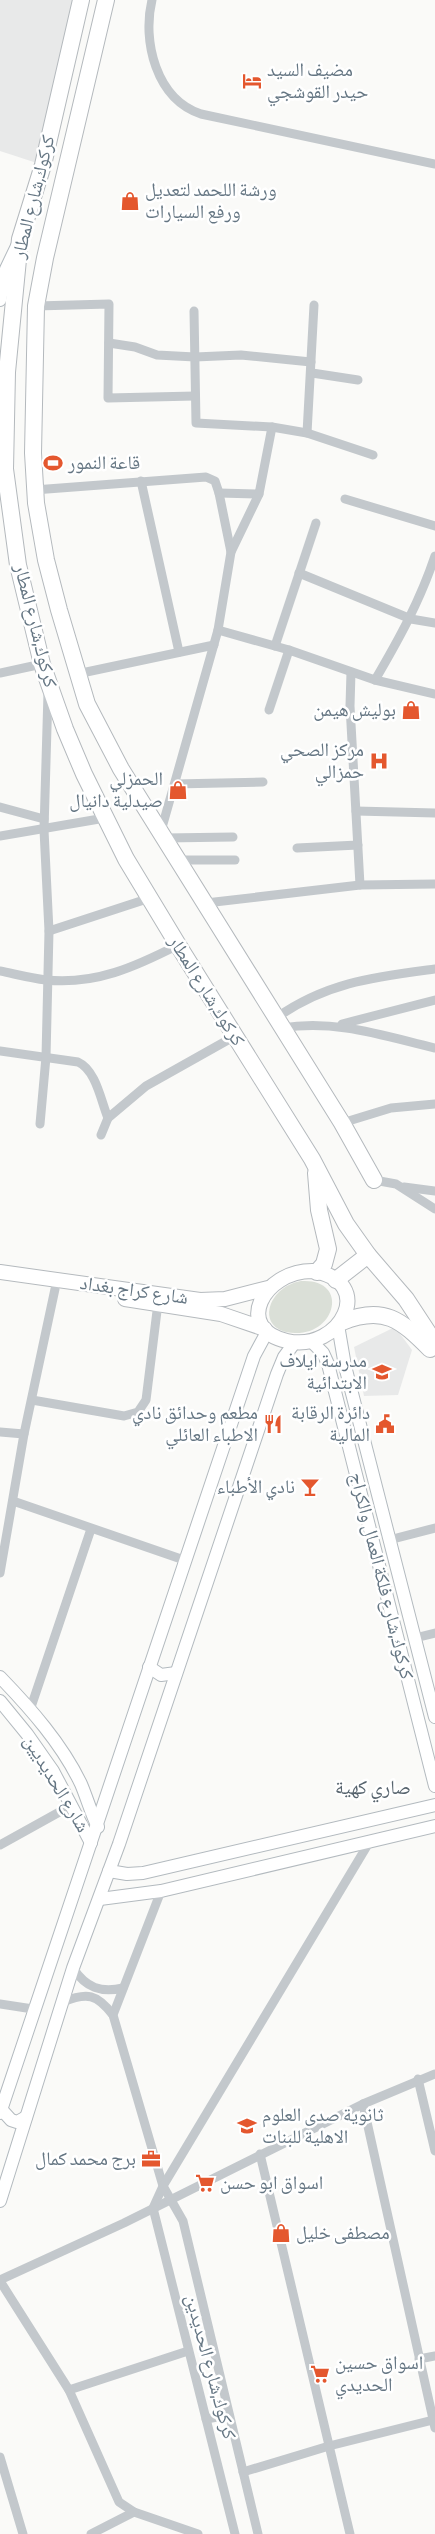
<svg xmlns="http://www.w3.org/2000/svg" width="435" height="2534" font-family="'Sofia Sans Condensed','Noto Naskh Arabic',sans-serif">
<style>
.built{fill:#e8e9e9}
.green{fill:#dadfd7}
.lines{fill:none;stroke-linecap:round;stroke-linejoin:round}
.secondary-casing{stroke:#b3babf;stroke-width:14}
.primary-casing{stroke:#b5babe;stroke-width:16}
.highway-casing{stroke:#b4b9bd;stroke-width:18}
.street{stroke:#c3c8cc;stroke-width:9}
.secondary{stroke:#fff;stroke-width:12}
.primary{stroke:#fff;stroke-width:14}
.highway{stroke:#fff;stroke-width:16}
.labels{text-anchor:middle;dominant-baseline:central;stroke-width:5;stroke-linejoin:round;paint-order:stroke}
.poi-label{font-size:19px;fill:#657683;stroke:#fff;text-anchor:end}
.street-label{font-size:19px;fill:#657683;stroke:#fff}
.neighbourhood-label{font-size:20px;fill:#57646e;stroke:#fff}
</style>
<rect width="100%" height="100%" fill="#fafaf8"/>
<g class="built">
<polygon points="0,0 81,0 43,165 0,151"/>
<polygon points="395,1327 412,1350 398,1395 364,1396 354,1347"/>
</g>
<path class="green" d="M301 1281C349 1278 337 1334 295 1333 254 1332 266 1287 301 1281Z"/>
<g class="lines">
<g class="secondary-casing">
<g id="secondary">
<polyline points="0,300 6,269 17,246"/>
<polyline points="338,1325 345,1366 435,1717"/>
<polyline points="311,1341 323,1353 328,1364 435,1786"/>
<polyline points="149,1667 161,1675 176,1673"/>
<path d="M0 1677C30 1708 62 1744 81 1784 87 1798 91 1813 98 1827"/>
<polyline points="0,1701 27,1734 53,1771 91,1843"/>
<polyline points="109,1871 127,1874 143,1873 435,1805"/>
<polyline points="100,1899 161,1891 435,1826"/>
<polyline points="1,2109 11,2120 17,2122 26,2117"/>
<polyline points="0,2113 254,1356 267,1332"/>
<polyline points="0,2201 73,1968 119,1844 277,1374 284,1357 295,1342"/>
</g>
</g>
<g class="primary-casing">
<g id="primary">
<path d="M312 1271C378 1280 341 1353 287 1341 233 1329 263 1271 312 1271Z"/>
<polyline points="0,1272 200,1300 225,1299 268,1288"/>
<polyline points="125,1299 221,1314 265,1329"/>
</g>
</g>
<g class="highway-casing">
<g id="highway">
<polyline points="81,0 43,165 20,239 7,372 5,469 18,565 42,664 65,729 84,774 126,859 178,945 312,1159 346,1224 368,1255 406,1299 435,1343"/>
<polyline points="106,0 45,258 36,306 33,453 36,503 46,560 59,610 87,704 121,769 342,1123 374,1180"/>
<polyline points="316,1173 319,1210 328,1249 324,1264 317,1272"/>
<polyline points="336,1280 368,1255"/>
<path d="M342 1322C384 1305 401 1320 430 1349"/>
</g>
</g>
<g class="street">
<path d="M152 0C142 41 156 99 201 114L435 164"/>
<polyline points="36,306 109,304 108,398 195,396"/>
<polyline points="194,311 196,423 272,427 307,433 373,455"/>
<polyline points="109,343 135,347 157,355 195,357 241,355 311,362"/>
<polyline points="312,373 358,380"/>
<polyline points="307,433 314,305"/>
<polyline points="141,481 179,652"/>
<polyline points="34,490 206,477 215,481 219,493 231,552"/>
<polyline points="219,493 259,494"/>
<polyline points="345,499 435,526"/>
<polyline points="299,573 411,619 435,623"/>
<polyline points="218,630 289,650 375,680 435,694"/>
<polyline points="275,646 316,523"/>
<polyline points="351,672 350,706 360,885"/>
<polyline points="0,673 42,664"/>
<polyline points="77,674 214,645"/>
<path d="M375 680C399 639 420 601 435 556"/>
<polyline points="269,710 289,650"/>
<polyline points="175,784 263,782"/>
<polyline points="0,807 44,819"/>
<polyline points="356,811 435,813"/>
<polyline points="161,831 218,630 231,552 259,494 272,427"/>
<polyline points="0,836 105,818"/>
<polyline points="165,838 233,837"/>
<polyline points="297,848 358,845"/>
<polyline points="179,860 235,860"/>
<polyline points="206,903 360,885 435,884"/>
<polyline points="49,931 150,898"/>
<path d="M0 971C15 974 30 978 46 980 95 985 135 967 178 945"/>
<path d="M276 1018C327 982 375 977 435 969"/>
<polyline points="342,1024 435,1000"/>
<path d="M282 1028C335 1019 384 1036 435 1048"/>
<path d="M0 1051 78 1062C96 1070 101 1101 108 1118L101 1135"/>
<polyline points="108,1118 146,1086 235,1036"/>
<polyline points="342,1123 391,1108 435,1104"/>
<polyline points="40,1124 46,1057 49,931 44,830 48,693"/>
<polyline points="374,1180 396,1184 435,1209"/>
<polyline points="404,1187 435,1191"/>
<polyline points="32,1400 124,1416 138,1412 146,1400 158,1303"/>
<polyline points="0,1432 24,1434"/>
<polyline points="13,1501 184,1560"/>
<polyline points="389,1540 435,1528"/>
<polyline points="0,1573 24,1434 55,1289"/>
<polyline points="415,1638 435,1633"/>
<polyline points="30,1710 91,1529"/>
<polyline points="0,1845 72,1805"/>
<polyline points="161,1891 113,2015 163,2186 183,2221 258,2534"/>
<path d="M73 1968C86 1988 101 1993 123 1988"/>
<path d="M63 2002C87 1992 97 1994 113 2015"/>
<polyline points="0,2004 33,2009"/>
<polyline points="418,2079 435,2151"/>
<polyline points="363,2104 435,2428"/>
<polyline points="260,2154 350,2534"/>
<polyline points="0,2280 124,2223 363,2104 435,2074"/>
<polyline points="0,2281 69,2390 119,2502 134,2512 198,2534"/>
<polyline points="419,2359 435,2356"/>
<polyline points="69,2390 188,2351"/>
<polyline points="206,2419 229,2415"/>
<polyline points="0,2457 23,2534"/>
<polyline points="243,2472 329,2446 433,2420"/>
<polyline points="91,2534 134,2512"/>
<polyline points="235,2534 153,2208 163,2186 370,1841"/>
</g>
<use href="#secondary" class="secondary"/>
<use href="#primary" class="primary"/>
<use href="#highway" class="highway"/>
</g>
<defs>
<g id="hotel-bare" transform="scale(1.5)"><path d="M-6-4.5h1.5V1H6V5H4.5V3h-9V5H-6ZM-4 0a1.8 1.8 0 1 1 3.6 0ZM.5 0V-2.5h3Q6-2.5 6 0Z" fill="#e4572e" stroke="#fff" stroke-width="2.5" paint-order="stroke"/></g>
<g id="shop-bare" transform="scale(1.5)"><path d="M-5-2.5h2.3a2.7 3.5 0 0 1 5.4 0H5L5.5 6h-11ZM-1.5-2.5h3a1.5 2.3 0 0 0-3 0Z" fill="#e4572e" stroke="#fff" stroke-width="2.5" paint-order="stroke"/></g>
<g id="stadium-bare" transform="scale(1.5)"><path d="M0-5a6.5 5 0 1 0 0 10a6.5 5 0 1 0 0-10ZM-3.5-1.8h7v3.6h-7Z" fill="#e4572e" stroke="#fff" stroke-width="2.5" paint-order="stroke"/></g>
<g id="hospital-bare" transform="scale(1.5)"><path d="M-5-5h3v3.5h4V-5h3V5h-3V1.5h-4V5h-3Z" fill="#e4572e" stroke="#fff" stroke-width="2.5" paint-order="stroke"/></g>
<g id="school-bare" transform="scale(1.5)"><path d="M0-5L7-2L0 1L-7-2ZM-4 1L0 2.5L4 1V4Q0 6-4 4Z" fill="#e4572e" stroke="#fff" stroke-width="2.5" paint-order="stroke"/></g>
<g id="restaurant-bare" transform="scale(1.5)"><path d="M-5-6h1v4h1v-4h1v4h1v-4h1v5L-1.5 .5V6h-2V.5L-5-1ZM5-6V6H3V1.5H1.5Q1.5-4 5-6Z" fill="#e4572e" stroke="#fff" stroke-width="2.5" paint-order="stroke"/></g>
<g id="civic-bare" transform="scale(1.5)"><path d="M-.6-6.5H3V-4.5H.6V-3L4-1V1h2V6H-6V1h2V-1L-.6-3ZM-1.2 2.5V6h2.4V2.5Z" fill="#e4572e" stroke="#fff" stroke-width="2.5" paint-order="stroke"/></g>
<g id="bar-bare" transform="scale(1.5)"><path d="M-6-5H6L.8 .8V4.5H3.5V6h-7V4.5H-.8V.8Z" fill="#e4572e" stroke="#fff" stroke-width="2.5" paint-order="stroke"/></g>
<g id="office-bare" transform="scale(1.5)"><path d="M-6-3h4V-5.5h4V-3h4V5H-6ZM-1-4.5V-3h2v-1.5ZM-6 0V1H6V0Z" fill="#e4572e" stroke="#fff" stroke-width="2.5" paint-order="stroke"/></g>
<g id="supermarket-bare" transform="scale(1.5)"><path d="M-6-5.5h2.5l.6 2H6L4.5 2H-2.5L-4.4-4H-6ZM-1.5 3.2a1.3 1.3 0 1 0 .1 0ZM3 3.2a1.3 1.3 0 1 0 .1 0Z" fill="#e4572e" stroke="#fff" stroke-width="2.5" paint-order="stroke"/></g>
</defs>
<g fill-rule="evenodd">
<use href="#hotel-bare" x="252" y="81"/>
<use href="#shop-bare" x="130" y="201"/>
<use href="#stadium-bare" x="53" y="463"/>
<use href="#shop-bare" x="411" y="710"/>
<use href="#hospital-bare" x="379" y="761"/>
<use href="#shop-bare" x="178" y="790"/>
<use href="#school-bare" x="382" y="1372"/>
<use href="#restaurant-bare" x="273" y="1424"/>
<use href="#civic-bare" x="385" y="1424"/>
<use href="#bar-bare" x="310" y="1487"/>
<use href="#school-bare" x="247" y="2126"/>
<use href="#office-bare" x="151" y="2159"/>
<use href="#supermarket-bare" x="205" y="2183"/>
<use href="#shop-bare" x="281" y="2233"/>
<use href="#supermarket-bare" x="320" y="2374"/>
</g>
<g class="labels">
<g class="poi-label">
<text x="267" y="70" text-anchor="start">مضيف السيد<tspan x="267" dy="22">حيدر القوشجي</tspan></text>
<text x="145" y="190" text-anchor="start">ورشة اللحمد لتعديل<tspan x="145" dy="22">ورفع السيارات</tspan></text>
<text x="68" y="463" text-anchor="start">قاعة النمور</text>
<text x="396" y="710">بوليش هيمن</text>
<text x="364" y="750">مركز الصحي<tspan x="364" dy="22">حمزالي</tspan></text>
<text x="163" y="779">الحمزلي<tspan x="163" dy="22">صيدلية دانيال</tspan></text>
<text x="367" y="1361">مدرسة ايلاف<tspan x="367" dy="22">الابتدائية</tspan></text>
<text x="258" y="1413">مطعم وحدائق نادي<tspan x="258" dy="22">الاطباء العائلي</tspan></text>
<text x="370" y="1413">دائرة الرقابة<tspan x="370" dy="22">المالية</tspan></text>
<text x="295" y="1487">نادي الأطباء</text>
<text x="262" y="2115" text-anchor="start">ثانوية صدى العلوم<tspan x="262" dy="22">الاهلية للبنات</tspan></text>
<text x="136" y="2159">برج محمد كمال</text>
<text x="220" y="2183" text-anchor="start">اسواق ابو حسن</text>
<text x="296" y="2233" text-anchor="start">مصطفى خليل</text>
<text x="335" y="2363" text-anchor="start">اسواق حسين<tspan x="335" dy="22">الحديدي</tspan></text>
</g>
<g class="street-label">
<text transform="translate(34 197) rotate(-76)">كركوك,شارع المطار</text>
<text transform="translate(35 626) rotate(76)">كركوك,شارع المطار</text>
<text transform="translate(206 991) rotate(58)">كركوك,شارع المطار</text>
<text transform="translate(134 1291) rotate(8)">شارع كراج بغداد</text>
<text transform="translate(381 1576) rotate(76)">كركوك,شارع فلكة العمال والكراج</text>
<text transform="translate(56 1784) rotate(59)">شارع الحديديين</text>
<text transform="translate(210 2367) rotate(75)">كركوك,شارع الحديدين</text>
</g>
<g class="neighbourhood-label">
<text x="373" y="1788">صاري كهية</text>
</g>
</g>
</svg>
